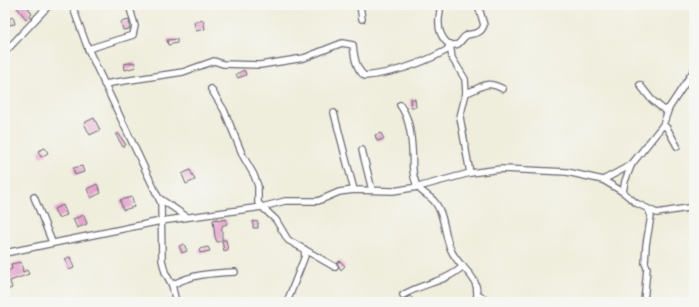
<svg xmlns="http://www.w3.org/2000/svg" width="699" height="307" font-family="'Architects Daughter',sans-serif">
<style>
.building{fill:#e5a3cc}
.lines{fill:none;stroke-linecap:round;stroke-linejoin:round}
.street-casing{stroke:#6a6973;stroke-width:8}
.street{stroke:#fff;stroke-width:5.5}
</style>
<rect width="100%" height="100%" fill="#f6f6f2"/>
<filter id="ink" filterUnits="userSpaceOnUse"><feTurbulence type="fractalNoise" baseFrequency=".025" numOctaves="2"/><feDisplacementMap in="SourceGraphic" scale="8" xChannelSelector="R" yChannelSelector="G"/><feConvolveMatrix kernelMatrix="1 2 1 2 8 2 1 2 1" color-interpolation-filters="sRGB"/></filter>
<filter id="wash" filterUnits="userSpaceOnUse"><feTurbulence type="fractalNoise" baseFrequency=".012" numOctaves="4" result="noise"/><feDisplacementMap in="SourceGraphic" scale="16" xChannelSelector="R" yChannelSelector="G"/><feGaussianBlur stdDeviation="0.9" result="paint"/><feColorMatrix in="noise" values="0 0 0 0 0 0 0 0 0 0 0 0 0 0 0 0 0 1.4 0 .05"/><feComposite in="paint" operator="in"/></filter>
<g filter="url(#wash)">
<rect width="100%" height="100%" fill="#efeddb"/>
<g id="blocks">
<g class="building">
<polygon points="15,5 34,5 28,8 32,14 26,19"/>
<polygon points="141,5 155,5 155,6 143,10"/>
<polygon points="13,17 15,24 9,25 8,24 5,26 5,20"/>
<polygon points="129,20 130,29 123,30 121,22"/>
<polygon points="203,20 205,29 196,31 194,22"/>
<polygon points="177,39 177,43 168,45 167,40"/>
<polygon points="134,62 136,67 125,70 124,64"/>
<polygon points="244,70 246,75 238,78 236,74"/>
<polygon points="410,99 415,99 416,107 411,107"/>
<polygon points="94,118 100,130 90,135 84,123"/>
<polygon points="118,133 126,145 123,147 116,135"/>
<polygon points="381,133 384,139 377,141 375,135"/>
<polygon points="45,148 48,153 41,157 38,151"/>
<polygon points="82,166 84,172 75,175 73,168"/>
<polygon points="190,170 195,180 186,184 182,174"/>
<polygon points="97,184 101,193 91,198 87,189"/>
<polygon points="132,197 134,207 123,210 120,200"/>
<polygon points="63,205 67,215 58,218 54,209"/>
<polygon points="84,215 87,224 77,228 73,219"/>
<polygon points="218,219 218,221 226,219 227,224 222,226 222,240 226,240 228,250 224,251 222,241 217,242 215,237 213,220"/>
<polygon points="253,221 258,222 258,228 253,228"/>
<polygon points="184,244 187,251 182,253 179,246"/>
<polygon points="208,247 210,251 200,253 199,249"/>
<polygon points="70,257 74,268 69,270 65,259"/>
<polygon points="340,261 345,266 341,270 337,263"/>
<polygon points="21,262 23,272 27,270 29,274 10,281 12,288 5,291 5,272 12,269 11,264"/>
<polygon points="410,296 416,302 403,302 408,297"/>
</g>
</g>
</g>
<g filter="url(#ink)">
<use href="#blocks" fill-opacity="0" stroke="#6a6973" stroke-width="1"/>
<g class="lines">
<g class="street-casing">
<g id="street">
<polyline points="72,5 88,49 161,203 162,260 165,272 172,285 176,302"/>
<polyline points="360,5 362,19"/>
<path d="M440 5C441 11 438 18 439 24 439 33 446 49 458 44 461 42 463 37 467 35 475 33 481 34 484 25L478 5"/>
<polyline points="450,44 452,58 465,79 466,93 460,117 470,173"/>
<polyline points="88,49 133,35 135,26 129,5"/>
<polyline points="5,52 49,5"/>
<path d="M104 84 183 72 214 61 223 64 260 65 304 58 342 43 353 45C354 56 356 70 365 76 393 73 423 63 447 50L450 44"/>
<polyline points="640,85 651,99 664,110 669,108"/>
<polyline points="211,89 224,110 243,156 254,175 258,186 258,203 276,220 288,240 335,267"/>
<path d="M466 93C483 88 484 79 503 89"/>
<path d="M400 105C409 117 411 133 412 148 413 160 411 176 418 187 422 193 430 196 434 201 445 214 444 235 451 250 460 271 482 274 476 302"/>
<polyline points="334,113 354,190"/>
<polyline points="663,125 667,128 677,146"/>
<polyline points="362,150 372,190"/>
<polyline points="603,180 631,165 663,125 669,108 694,70"/>
<polyline points="623,192 625,181 631,166"/>
<polyline points="34,197 52,242"/>
<polyline points="159,198 187,217"/>
<polyline points="5,253 161,221 262,207 285,201 318,201 339,192 354,190 393,191 418,187 470,173 501,169 567,172 603,180 623,192 636,203 657,213 694,207"/>
<path d="M172 285C192 274 212 273 235 272"/>
<polyline points="478,294 489,302"/>
<path d="M403 295C422 283 447 282 463 266"/>
<polyline points="287,302 305,256 304,249"/>
<polyline points="644,302 647,268 645,263 646,245 651,216 649,211"/>
</g>
</g>
<use href="#street" class="street"/>
</g>
</g>
<rect width="699" height="307" fill="none" stroke="#f6f6f2" stroke-width="20"/>
</svg>
